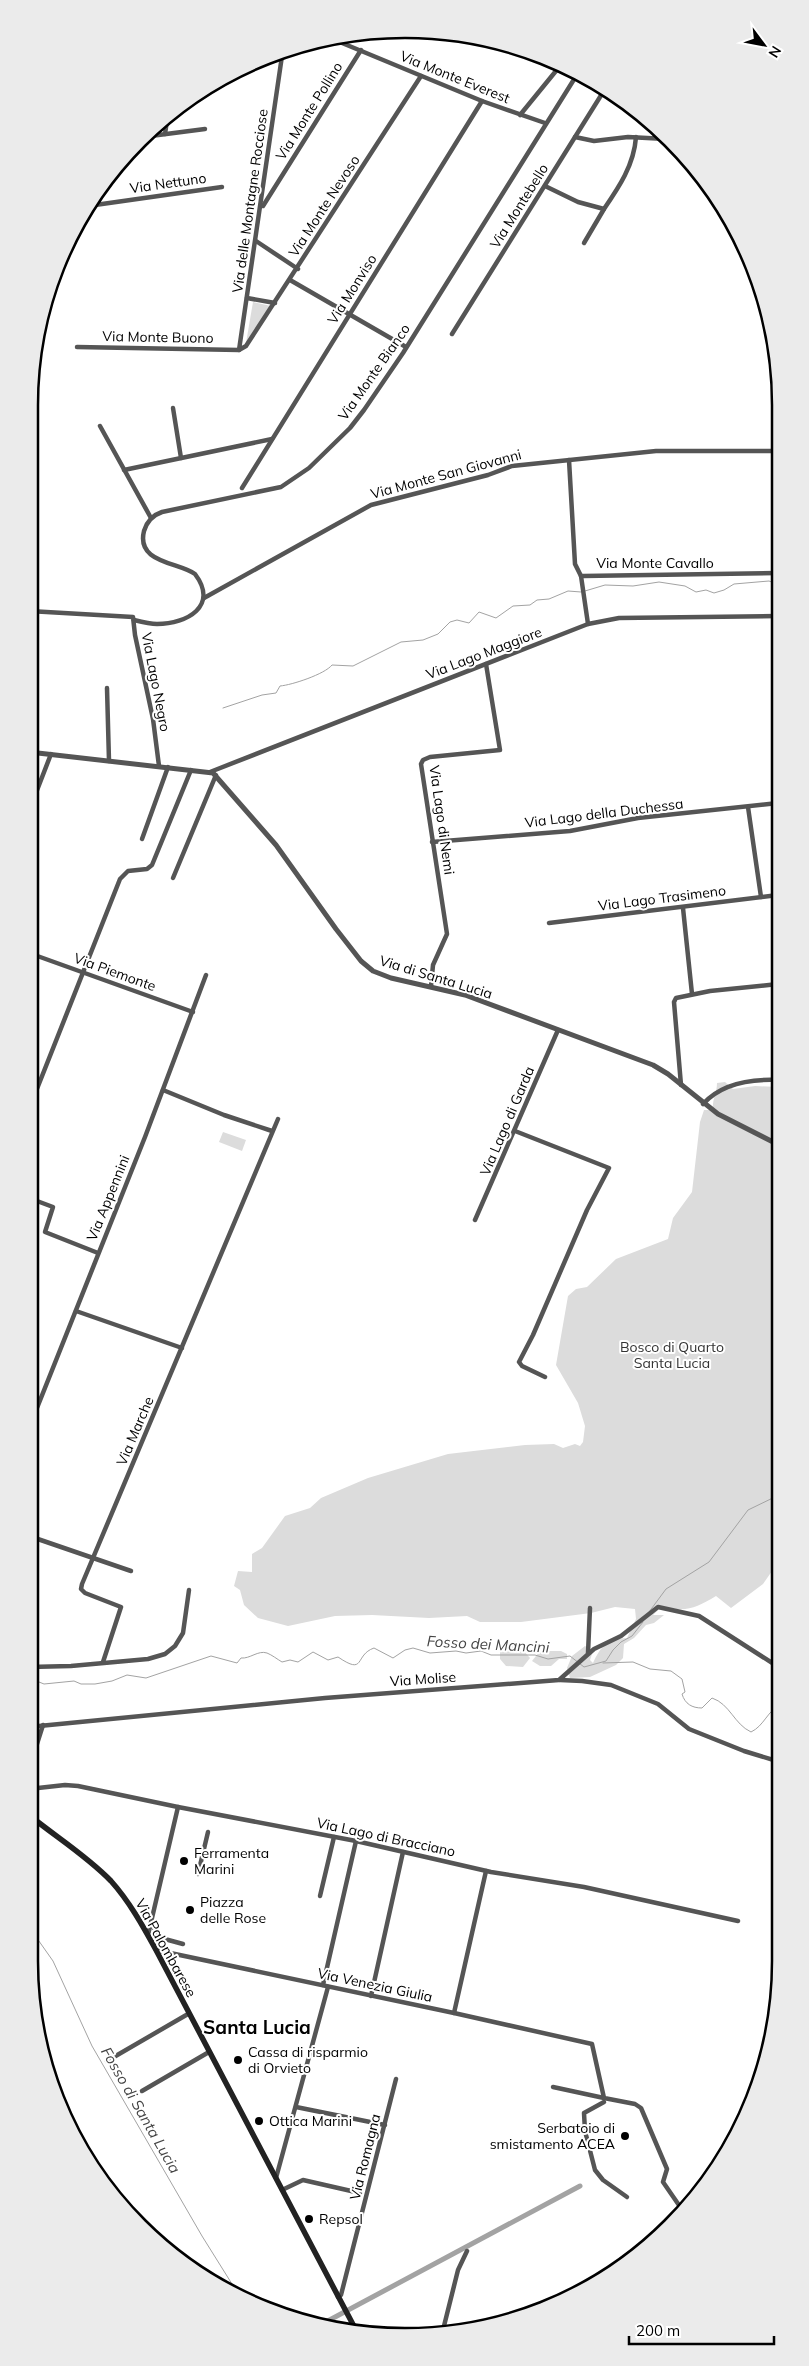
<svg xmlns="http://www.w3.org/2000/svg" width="809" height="2366" font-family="Mulish,sans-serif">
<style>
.green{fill:#dcdcdc}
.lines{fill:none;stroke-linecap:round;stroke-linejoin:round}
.stream{stroke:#a3a3a3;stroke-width:1}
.canal{stroke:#a3a3a3;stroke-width:5}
.minor{stroke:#555;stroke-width:4.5}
.tertiary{stroke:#555;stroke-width:5}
.secondary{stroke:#222;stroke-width:5.5}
.poi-dot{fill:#000;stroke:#fff;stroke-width:2}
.labels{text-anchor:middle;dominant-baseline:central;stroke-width:4;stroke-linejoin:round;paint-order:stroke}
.street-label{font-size:14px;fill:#000;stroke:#fff}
.park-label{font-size:14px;fill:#333;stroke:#fff}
.poi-label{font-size:14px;fill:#000;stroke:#fff;text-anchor:start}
.water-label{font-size:15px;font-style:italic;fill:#444;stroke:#fff}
.district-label{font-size:19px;font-weight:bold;fill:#000;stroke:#fff}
.rim{fill:none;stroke:#000;stroke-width:2.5}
</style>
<rect width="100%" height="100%" fill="#fff"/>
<g class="green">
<polygon points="253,302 271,306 246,343"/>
<path d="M725 1082 733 1089 755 1086 778 1087 779 1561 763 1584 731 1608 716 1596C696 1608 685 1613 662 1606L653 1615H664L654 1623 646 1625 634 1638 624 1644 623 1658 616 1665 590 1677 570 1678 567 1668 572 1656 585 1646 593 1651 590 1660 593 1663C601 1646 607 1639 627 1638L636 1619 635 1609 615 1607 591 1613 521 1622H480L467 1616 429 1618 372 1615 335 1616 288 1626 258 1618 244 1605 240 1590 234 1586 238 1571 252 1572V1554L262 1548 285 1516 310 1508 321 1498 368 1478 448 1454 525 1445 554 1444 563 1448 575 1444 580 1446 583 1442 585 1426 578 1403 556 1365 568 1296 576 1289 587 1287 616 1259 668 1239 673 1218 692 1192 700 1122 704 1110H713C712 1099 717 1093 717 1083Z"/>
<polygon points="223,1132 246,1140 242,1151 219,1142"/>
<polygon points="515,1641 530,1658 523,1667 506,1666 500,1659 500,1649"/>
<polygon points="540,1651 561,1651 567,1654 567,1659 559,1659 551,1666 540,1666 532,1661"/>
</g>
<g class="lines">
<g class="stream">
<polyline points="585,591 605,585 633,586 659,582 685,586 696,592 706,590 714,593 724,590 734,584 769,581 777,584"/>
<path d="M223 708 262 695 276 693 280 686C292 685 325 674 332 665L353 666 401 642 423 640 438 634 450 622 457 620 469 623 479 612 496 618 513 606 530 605 537 600 549 599 568 591 581 592"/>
<polyline points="649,1612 666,1589 709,1562 748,1510 779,1495"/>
<path d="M603 1663 633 1662 650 1669 671 1671 682 1679 685 1692 682 1694C685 1704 692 1708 702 1708L712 1698C730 1704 734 1724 751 1732 764 1726 768 1710 780 1705"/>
<path d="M29 1678 44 1684 74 1681 81 1684H95L112 1681 127 1675 146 1678 211 1656 237 1663 241 1658C250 1659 258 1650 267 1653 272 1655 277 1659 282 1662L290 1660 298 1662 313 1652 328 1660 338 1657C366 1676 354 1655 374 1648L393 1658 405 1650 413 1648 430 1653 456 1651 466 1653 481 1651 491 1655H535L548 1659 570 1656 584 1667 606 1661 613 1650 621 1642 632 1636 643 1622"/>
<polyline points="29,1927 53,1961 92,2046 202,2236 242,2300"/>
</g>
<polyline class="canal" points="322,2324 580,2186"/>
<g class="minor">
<polyline points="330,38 482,101 545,123"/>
<polyline points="283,49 239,350 246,346 421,76"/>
<polyline points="520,115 560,66"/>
<polyline points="165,134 168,114"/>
<polyline points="143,137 205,129"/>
<polyline points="575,137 594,141 628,137 666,139"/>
<path d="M545 186 578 202 604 209C619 187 634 165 636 137"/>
<polyline points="88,206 222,187"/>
<polyline points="263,206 361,50"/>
<polyline points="256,241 298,269"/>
<polyline points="584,243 604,209"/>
<polyline points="290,280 406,347"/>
<polyline points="247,298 275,303"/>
<polyline points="452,334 605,89"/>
<polyline points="77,347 239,350"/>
<polyline points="173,408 181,458"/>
<polyline points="100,426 151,518"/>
<polyline points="569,460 575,564 581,576"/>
<polyline points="124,470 272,439"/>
<polyline points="242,488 482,101"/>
<polyline points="204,598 371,505 488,475 512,466 656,451 777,451"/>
<polyline points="29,611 133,617 135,635 153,719 159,766"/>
<path d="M134 620C142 622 150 624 157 624 187 624 219 606 195 574 178 562 136 563 144 531 147 521 153 515 162 512L281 487 309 468 350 428 364 410 403 353 578 73"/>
<polyline points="588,624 581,576 583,576 777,573"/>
<polyline points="107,688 109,761"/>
<polyline points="210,772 588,624 619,618 778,616"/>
<polyline points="748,807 761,897"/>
<polyline points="29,811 51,754"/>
<polyline points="142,839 168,767"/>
<polyline points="432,842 570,831 638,818 778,803"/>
<polyline points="173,878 216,775"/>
<polyline points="683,908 692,994"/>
<polyline points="549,923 778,895"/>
<polyline points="29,953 193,1012"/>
<polyline points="431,986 433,965 447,934 421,764 423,760 430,757 500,750 486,664"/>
<polyline points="681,1085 674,1002 676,998 710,991 778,984"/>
<polyline points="163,1090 224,1115 272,1131"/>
<path d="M703 1104C722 1083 752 1079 778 1080"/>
<polyline points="29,1109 120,879 128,871 147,869 152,865 191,770"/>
<polyline points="515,1131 609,1168 587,1210 533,1335 519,1362 522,1366 545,1377"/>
<polyline points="29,1198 53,1207 45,1232 98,1253"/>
<polyline points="475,1220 558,1030"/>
<polyline points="76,1311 182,1348"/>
<polyline points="29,1428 145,1137 206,975"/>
<polyline points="29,1536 131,1571"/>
<polyline points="588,1653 590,1608"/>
<polyline points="103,1662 121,1607 85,1593 81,1589 82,1584 278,1119"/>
<polyline points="29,1667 71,1666 148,1659 165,1654 175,1646 183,1633 189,1590"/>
<polyline points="779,1667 776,1646 780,1627"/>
<polyline points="560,1680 582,1681 611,1685 658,1704 689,1729 744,1751 780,1762"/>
<polyline points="29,1727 325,1698 559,1680 594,1649 621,1636 658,1607 699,1616 780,1668"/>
<polyline points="29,1769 43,1725"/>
<polyline points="29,1789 65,1785 78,1786 178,1807 356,1841 491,1872 584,1887 738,1921"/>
<polyline points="198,1874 208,1832"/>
<polyline points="320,1896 334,1837"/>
<polyline points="151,1924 161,1938 183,1944"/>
<polyline points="148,1935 178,1807"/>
<polyline points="156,1950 454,2013 592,2044 604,2098 635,2104 641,2108 667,2169 663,2182 683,2211"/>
<polyline points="323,1985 356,1841"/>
<polyline points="371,1996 403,1852"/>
<polyline points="454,2013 486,1871"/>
<polyline points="107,2061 188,2014"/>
<polyline points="553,2087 604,2098"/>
<polyline points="142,2091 209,2052"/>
<polyline points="604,2102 584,2113 585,2131 595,2170 603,2180 627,2197"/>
<polyline points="296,2107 385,2125"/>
<polyline points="276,2178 328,1987"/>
<polyline points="282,2190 303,2180 360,2193"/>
<polyline points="338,2297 341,2295 396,2079"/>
<polyline points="442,2334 458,2270 467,2251"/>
</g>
<polyline class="tertiary" points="29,752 213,773 276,845 336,929 361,961 373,971 391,978 465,995 653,1065 668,1074 718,1114 779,1145"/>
<path class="secondary" d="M29 1815C56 1837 87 1856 111 1881 129 1901 143 1926 156 1950L358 2334"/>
</g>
<g class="poi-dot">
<circle cx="184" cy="1861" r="5"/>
<circle cx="190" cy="1910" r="5"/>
<circle cx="238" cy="2060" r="5"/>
<circle cx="259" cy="2121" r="5"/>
<circle cx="625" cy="2136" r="5"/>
<circle cx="309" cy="2219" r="5"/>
</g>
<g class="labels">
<g class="street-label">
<text transform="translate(455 77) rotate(22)">Via Monte Everest</text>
<text transform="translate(309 111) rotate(-58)">Via Monte Pollino</text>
<text transform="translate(168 183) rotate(-8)">Via Nettuno</text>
<text transform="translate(250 201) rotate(-82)">Via delle Montagne Rocciose</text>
<text transform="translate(324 206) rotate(-57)">Via Monte Nevoso</text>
<text transform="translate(519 206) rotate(-58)">Via Montebello</text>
<text transform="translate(352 289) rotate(-58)">Via Monviso</text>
<text transform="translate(158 337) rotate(1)">Via Monte Buono</text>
<text transform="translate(374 372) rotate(-55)">Via Monte Bianco</text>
<text transform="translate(446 474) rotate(-15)">Via Monte San Giovanni</text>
<text x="655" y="563">Via Monte Cavallo</text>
<text transform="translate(484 653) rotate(-21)">Via Lago Maggiore</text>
<text transform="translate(156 682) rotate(79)">Via Lago Negro</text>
<text transform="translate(604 813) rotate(-7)">Via Lago della Duchessa</text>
<text transform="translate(442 820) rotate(82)">Via Lago di Nemi</text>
<text transform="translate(662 898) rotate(-7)">Via Lago Trasimeno</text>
<text transform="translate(115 972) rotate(20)">Via Piemonte</text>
<text transform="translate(436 977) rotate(17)">Via di Santa Lucia</text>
<text transform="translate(507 1121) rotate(-67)">Via Lago di Garda</text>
<text transform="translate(108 1198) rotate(-68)">Via Appennini</text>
<text transform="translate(135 1431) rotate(-67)">Via Marche</text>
<text transform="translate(423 1679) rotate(-4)">Via Molise</text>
<text transform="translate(386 1837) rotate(12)">Via Lago di Bracciano</text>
<text transform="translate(166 1948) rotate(61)">Via Palombarese</text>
<text transform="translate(375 1985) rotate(12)">Via Venezia Giulia</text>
<text transform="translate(365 2157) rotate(-76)">Via Romagna</text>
</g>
<g class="park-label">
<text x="672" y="1347">Bosco di Quarto<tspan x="672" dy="16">Santa Lucia</tspan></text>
</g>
<g class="poi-label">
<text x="194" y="1853">Ferramenta<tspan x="194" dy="16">Marini</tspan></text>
<text x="200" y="1902">Piazza<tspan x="200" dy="16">delle Rose</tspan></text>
<text x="248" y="2052">Cassa di risparmio<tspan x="248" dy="16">di Orvieto</tspan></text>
<text x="269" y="2121">Ottica Marini</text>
<text x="615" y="2128" text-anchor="end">Serbatoio di<tspan x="615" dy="16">smistamento ACEA</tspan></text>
<text x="319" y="2219">Repsol</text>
</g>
<g class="water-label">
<text transform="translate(488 1644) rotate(3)">Fosso dei Mancini</text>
<text transform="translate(141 2110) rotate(60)">Fosso di Santa Lucia</text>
</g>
<g class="district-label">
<text x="257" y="2027">Santa Lucia</text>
</g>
</g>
<path d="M0 0H809V2366H0ZM405 38H405A367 367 0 0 1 772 405V1961A367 367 0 0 1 405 2328H405A367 367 0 0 1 38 1961V405A367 367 0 0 1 405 38Z" fill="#ebebeb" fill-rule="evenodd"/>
<path class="rim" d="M405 38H405A367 367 0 0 1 772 405V1961A367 367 0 0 1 405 2328H405A367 367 0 0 1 38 1961V405A367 367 0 0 1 405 38Z"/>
<g transform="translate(764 45) rotate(122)" stroke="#ffffff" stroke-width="4" paint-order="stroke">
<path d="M0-4L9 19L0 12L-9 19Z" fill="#000000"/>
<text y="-8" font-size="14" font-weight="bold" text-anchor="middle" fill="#000000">N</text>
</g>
<path d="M629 2336v8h145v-8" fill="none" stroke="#000000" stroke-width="2.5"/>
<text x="636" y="2336" font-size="15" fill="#000000" stroke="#ffffff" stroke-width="4" paint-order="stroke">200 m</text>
</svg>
